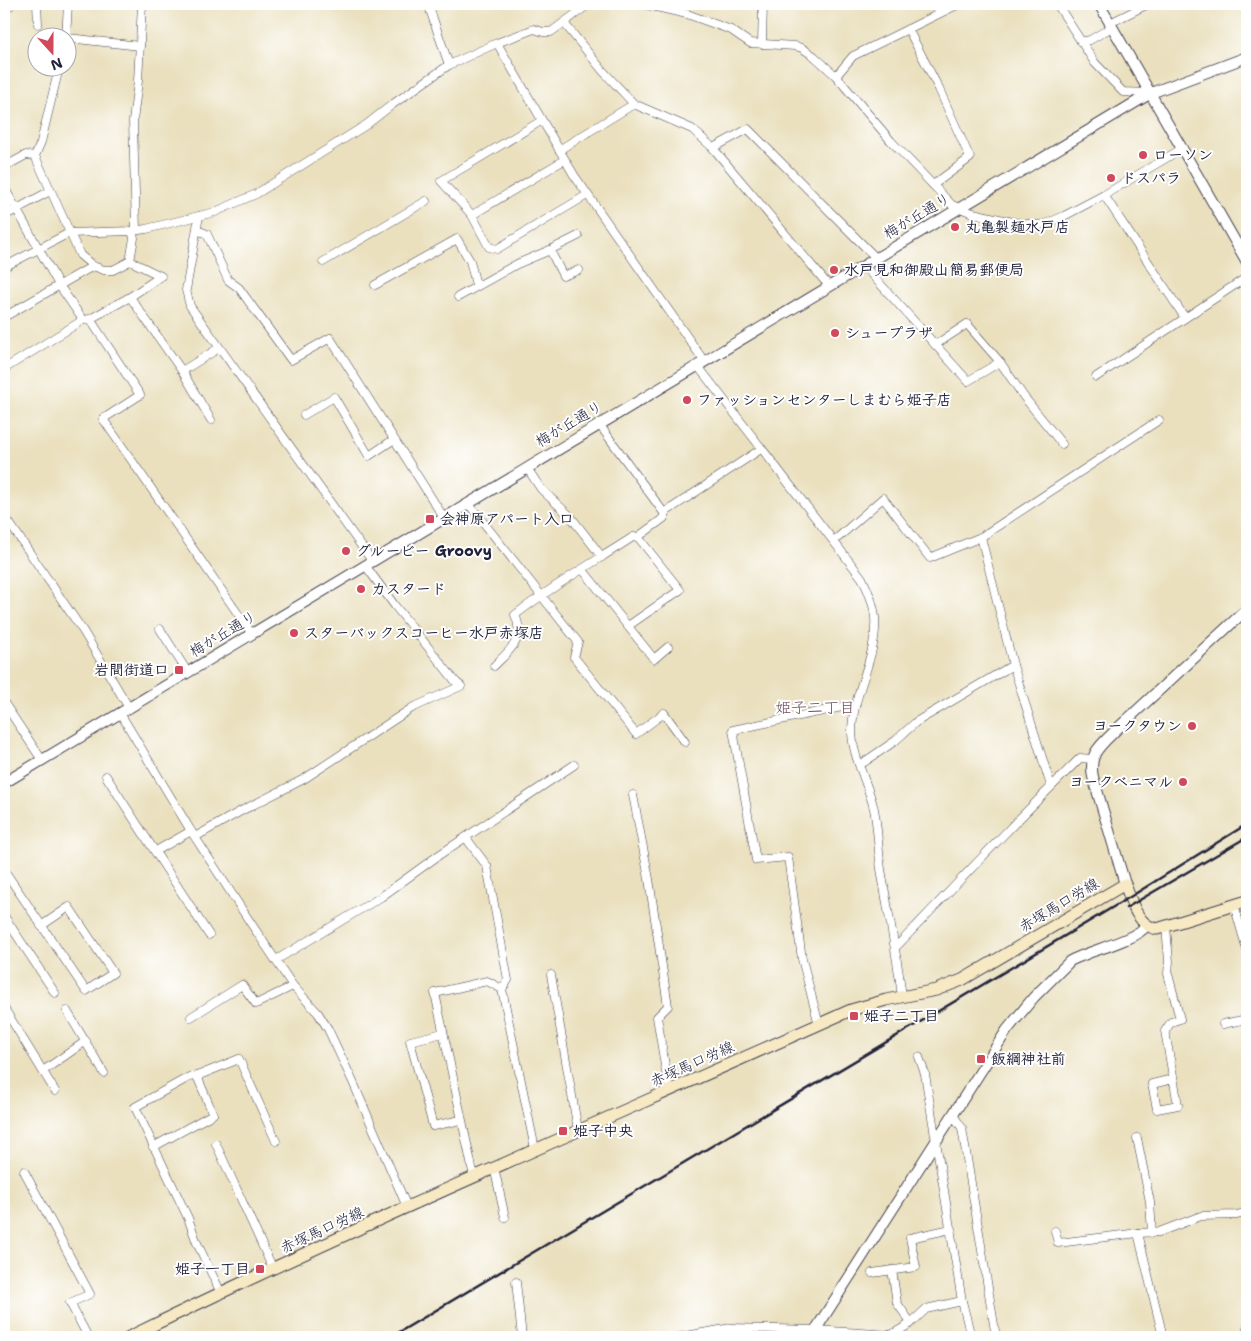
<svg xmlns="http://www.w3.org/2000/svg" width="1251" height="1341" font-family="'Shantell Sans','Klee One',sans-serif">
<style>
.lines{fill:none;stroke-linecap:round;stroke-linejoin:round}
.minor-casing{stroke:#403e4f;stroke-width:9}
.tertiary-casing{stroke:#403e4f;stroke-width:12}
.secondary-casing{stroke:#403e4f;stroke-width:13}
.minor{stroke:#fff;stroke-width:8}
.tertiary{stroke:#fff;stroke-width:10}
.secondary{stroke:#f6e9c3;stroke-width:11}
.rail{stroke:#22223b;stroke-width:2.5}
.poi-dot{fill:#d1495b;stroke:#fff;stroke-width:2}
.labels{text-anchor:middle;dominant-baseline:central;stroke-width:4;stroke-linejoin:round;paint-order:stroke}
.poi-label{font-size:15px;font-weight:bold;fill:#22223b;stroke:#fff;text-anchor:start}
.street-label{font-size:15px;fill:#22223b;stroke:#fff}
.neighbourhood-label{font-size:16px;fill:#6f515a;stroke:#fff}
</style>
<rect width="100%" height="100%" fill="#fff"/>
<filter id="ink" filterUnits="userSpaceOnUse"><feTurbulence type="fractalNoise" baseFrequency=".02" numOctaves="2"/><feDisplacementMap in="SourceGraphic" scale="10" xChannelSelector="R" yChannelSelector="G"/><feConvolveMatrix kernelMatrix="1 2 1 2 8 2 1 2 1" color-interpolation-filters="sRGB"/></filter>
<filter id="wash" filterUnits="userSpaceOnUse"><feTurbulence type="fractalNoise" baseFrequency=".0096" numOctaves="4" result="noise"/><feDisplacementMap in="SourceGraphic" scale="20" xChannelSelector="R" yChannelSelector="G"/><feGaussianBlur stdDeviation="1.12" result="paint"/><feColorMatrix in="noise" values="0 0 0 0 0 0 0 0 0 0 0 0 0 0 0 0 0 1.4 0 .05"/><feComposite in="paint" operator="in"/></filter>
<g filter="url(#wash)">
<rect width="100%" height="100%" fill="#eae0be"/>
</g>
<g filter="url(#ink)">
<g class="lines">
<g class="minor-casing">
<g id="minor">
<polyline points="37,4 38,24"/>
<polyline points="428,4 449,65"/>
<polyline points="643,4 687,14 731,30 750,43 795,46 802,48 814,56 836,76 891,141 952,205 973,213 1017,223 1040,225 1048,223 1064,216 1104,195 1183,148"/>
<polyline points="935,4 940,13"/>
<polyline points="1057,4 1095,63 1123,92 1150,93"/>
<polyline points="4,8 10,6"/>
<polyline points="564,23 603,71 634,104 692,129 713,148 829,286"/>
<polyline points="1110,23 1148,4"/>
<polyline points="908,29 939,89 970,158 933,185"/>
<polyline points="66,38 68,4"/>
<polyline points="68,38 140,46"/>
<polyline points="1081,42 1090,40 1112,27"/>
<polyline points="497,43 574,175 704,361"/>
<polyline points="762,44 763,4"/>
<polyline points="59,68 41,142 35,156 80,255 93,266 104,270 113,270 130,261 134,238 132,231"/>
<polyline points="836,76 853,56 959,4"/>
<polyline points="713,148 748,129 876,258"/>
<polyline points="559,150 634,104"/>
<polyline points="564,160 472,215 489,247 497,249 587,195"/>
<polyline points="4,167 26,155 35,156"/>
<polyline points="4,187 59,285 83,320"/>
<polyline points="1104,195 1185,318"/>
<polyline points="472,215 441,181 541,121"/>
<polyline points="4,216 50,191"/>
<polyline points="199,216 186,290 190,306 372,561"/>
<polyline points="136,230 133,121 138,81 142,4"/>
<polyline points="197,230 207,234 228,280 239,288 291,360 330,338 444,518"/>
<polyline points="1239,247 1247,242"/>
<polyline points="550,250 578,236"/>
<polyline points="323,262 426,201"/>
<polyline points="864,266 968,381 1000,362 967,324 935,345"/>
<polyline points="4,267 69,233 132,231 146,229 215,212 256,194 366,125 393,104 449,65 497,43 534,29 543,32 551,32 589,4"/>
<polyline points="375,285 457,239 470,261 476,285"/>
<polyline points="130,297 182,371 219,348"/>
<polyline points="458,297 517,264 550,250 563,276 579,270"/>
<polyline points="4,317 93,266"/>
<polyline points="90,319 140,395 103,419 252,634"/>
<polyline points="1000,362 1024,397 1062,444"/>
<path d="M697 365 862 578C868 590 874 604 875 617 878 657 852 693 852 732 853 759 868 783 874 809 878 829 878 849 881 869 888 912 897 954 902 997"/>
<polyline points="4,369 83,320 90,319 130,297 161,276 130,261"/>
<polyline points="182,371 211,420"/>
<polyline points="1096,377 1247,277"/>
<polyline points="304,415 334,397 369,456 393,440"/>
<polyline points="599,424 664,513"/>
<polyline points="527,468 541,489 571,517 602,557"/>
<polyline points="468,503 578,642 574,657 636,734 664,713 685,742"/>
<polyline points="4,515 83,631 129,708"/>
<polyline points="638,537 664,518 664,513 761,449"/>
<polyline points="981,537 1013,665 1051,786"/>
<polyline points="834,541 883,498 930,558 981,537 1159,420"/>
<polyline points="583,570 654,659 668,647"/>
<polyline points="160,629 188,673"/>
<path d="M494 666C510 650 526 639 515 615 552 586 593 563 633 537H638L680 590 628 626"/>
<polyline points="4,703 42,760"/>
<polyline points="120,713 191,831 250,922 293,986 318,1013 328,1029 353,1082 407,1207"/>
<polyline points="860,765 895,741 916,722 1013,665"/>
<polyline points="106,776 209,935"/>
<polyline points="633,795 649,879 668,1006 657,1017 669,1090"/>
<polyline points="195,837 241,811 304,779 412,708 461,686 456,682 395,606 365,565"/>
<polyline points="466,838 487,866 508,980 502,989"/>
<polyline points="156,851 191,831"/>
<polyline points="4,870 86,991 113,973 69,907 41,926"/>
<polyline points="1234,905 1247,950"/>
<polyline points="4,916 55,993"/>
<polyline points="1166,927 1169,961 1168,974 1180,1019 1171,1022 1165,1031 1178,1105 1157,1109 1152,1084 1173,1079"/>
<polyline points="896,947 1014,824 1080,758 1092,759"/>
<polyline points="276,960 381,897 439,855 574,765"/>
<polyline points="551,975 578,1130"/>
<polyline points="4,1008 55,1091"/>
<polyline points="67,1011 104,1073"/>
<polyline points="191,1017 242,985 256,1004 293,986"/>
<polyline points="1223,1024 1247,1019"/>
<polyline points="819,1025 802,959 788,857 756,860 733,730 842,707"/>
<polyline points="443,1033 410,1041 433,1126 461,1120"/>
<polyline points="919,1057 925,1074 962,1301 971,1337"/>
<polyline points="43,1071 86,1041"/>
<polyline points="953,1115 962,1128 996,1337"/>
<polyline points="1137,1138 1150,1202 1152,1233"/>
<polyline points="216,1144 273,1269"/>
<polyline points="153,1147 213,1114 197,1076"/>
<polyline points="494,1167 505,1217"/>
<polyline points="24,1171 90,1294 70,1303 88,1337"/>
<polyline points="474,1177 435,993 487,981 502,989 535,1149"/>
<polyline points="1055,1231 1058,1243 1138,1233 1159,1232 1201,1216 1237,1215 1247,1212"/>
<polyline points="1138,1233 1163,1337"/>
<polyline points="892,1270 897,1303 911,1323"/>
<polyline points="872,1273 916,1267 910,1238 951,1229"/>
<polyline points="516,1282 522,1337"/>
<polyline points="221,1293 197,1243 188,1218 135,1107 189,1077 197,1076 239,1059 276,1141"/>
<polyline points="891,1335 910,1324 926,1309 962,1301"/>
<polyline points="680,1337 731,1328 815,1330 891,1335 891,1337"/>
<polyline points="1246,1337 1247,1328"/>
</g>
</g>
<g class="tertiary-casing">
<g id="tertiary">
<polyline points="1099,4 1247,262"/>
<polyline points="4,783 1151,93 1247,57"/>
<path d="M1125 884 1093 777C1088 753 1101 745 1117 729L1247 609"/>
<path d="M811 1337 1007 1030 1034 997 1070 961C1088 951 1136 940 1146 926"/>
</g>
</g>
<g class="secondary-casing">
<path id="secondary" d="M129 1337C366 1221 610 1118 851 1010L886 1000 936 990 962 980 1125 884C1131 900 1137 926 1157 929L1247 901"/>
</g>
<use href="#minor" class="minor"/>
<use href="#tertiary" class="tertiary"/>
<use href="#secondary" class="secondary"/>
<g class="rail">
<polyline points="1126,908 1247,837"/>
<polyline points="391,1337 1130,897 1247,824"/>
</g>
</g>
</g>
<g class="poi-dot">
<circle cx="1143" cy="155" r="5"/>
<circle cx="1111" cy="178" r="5"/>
<circle cx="955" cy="227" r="5"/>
<circle cx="834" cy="270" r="5"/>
<circle cx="835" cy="333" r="5"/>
<circle cx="687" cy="400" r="5"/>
<rect x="425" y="514" width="10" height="10" rx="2.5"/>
<circle cx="346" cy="551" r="5"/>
<circle cx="361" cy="589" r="5"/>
<circle cx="294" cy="633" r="5"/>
<rect x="174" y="665" width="10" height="10" rx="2.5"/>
<circle cx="1192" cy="726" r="5"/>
<circle cx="1183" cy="782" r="5"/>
<rect x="849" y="1011" width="10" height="10" rx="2.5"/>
<rect x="976" y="1054" width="10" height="10" rx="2.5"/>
<rect x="558" y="1126" width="10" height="10" rx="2.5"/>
<rect x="255" y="1264" width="10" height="10" rx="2.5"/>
</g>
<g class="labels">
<g class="poi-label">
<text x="1153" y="155">ローソン</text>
<text x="1121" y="178">ドスパラ</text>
<text x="965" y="227">丸亀製麺水戸店</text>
<text x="844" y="270">水戸見和御殿山簡易郵便局</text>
<text x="845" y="333">シュープラザ</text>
<text x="697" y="400">ファッションセンターしまむら姫子店</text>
<text x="440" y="519">会神原アパート入口</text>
<text x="356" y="551">グルービー Groovy</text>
<text x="371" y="589">カスタード</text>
<text x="304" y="633">スターバックスコーヒー水戸赤塚店</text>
<text x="169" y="670" text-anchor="end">岩間街道口</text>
<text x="1182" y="726" text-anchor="end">ヨークタウン</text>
<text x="1173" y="782" text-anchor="end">ヨークベニマル</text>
<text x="864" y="1016">姫子二丁目</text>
<text x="991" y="1059">飯綱神社前</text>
<text x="573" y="1131">姫子中央</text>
<text x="250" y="1269" text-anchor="end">姫子一丁目</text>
</g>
<g class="street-label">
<text transform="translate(917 216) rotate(-31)">梅が丘通り</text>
<text transform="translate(569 424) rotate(-31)">梅が丘通り</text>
<text transform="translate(223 634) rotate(-31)">梅が丘通り</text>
<text transform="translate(1059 905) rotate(-31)">赤塚馬口労線</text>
<text transform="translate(692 1064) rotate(-24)">赤塚馬口労線</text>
<text transform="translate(322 1230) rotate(-25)">赤塚馬口労線</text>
</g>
<g class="neighbourhood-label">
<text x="815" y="707">姫子二丁目</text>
</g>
</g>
<rect width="1251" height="1341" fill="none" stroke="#fff" stroke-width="20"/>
<g transform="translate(52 52) rotate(159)"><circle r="24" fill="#ffffff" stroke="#a7a7b1"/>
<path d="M0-4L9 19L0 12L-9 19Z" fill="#d1495b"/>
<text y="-8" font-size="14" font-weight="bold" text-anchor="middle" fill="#22223b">N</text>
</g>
</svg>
